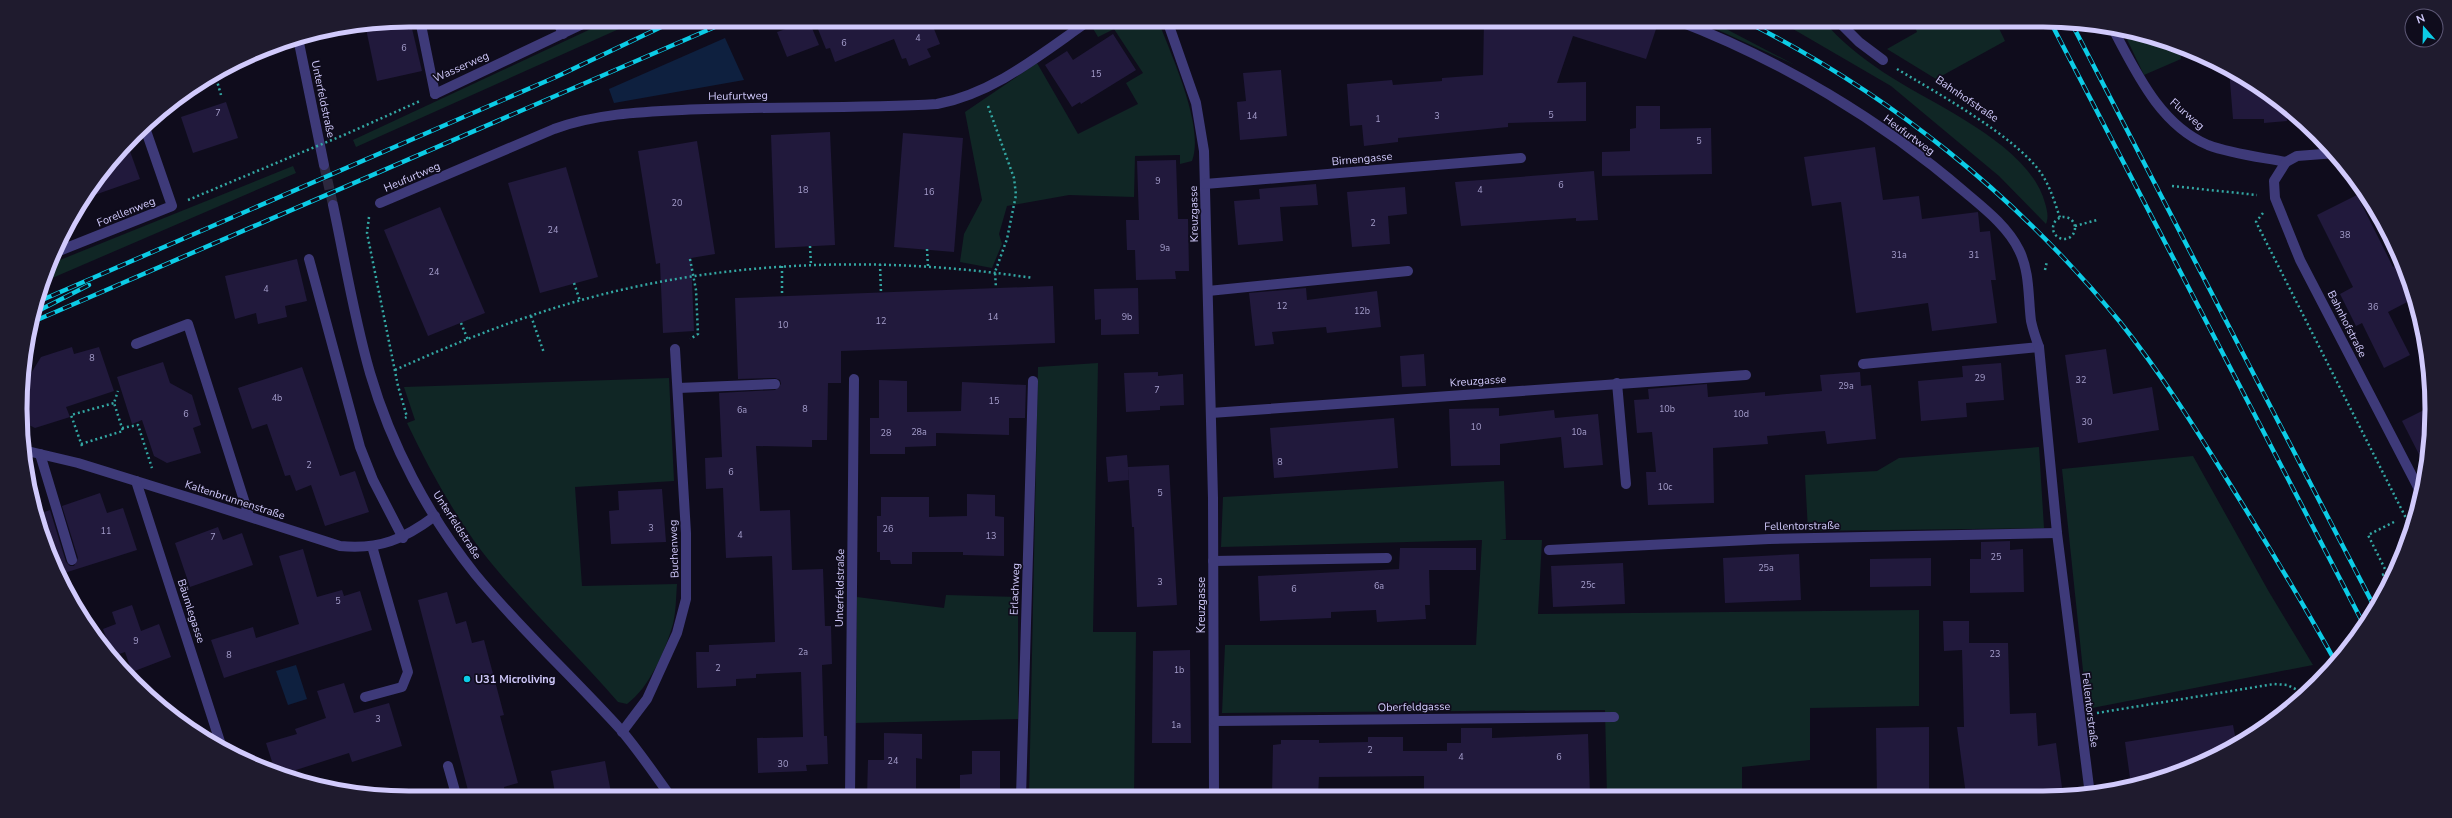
<svg xmlns="http://www.w3.org/2000/svg" width="2452" height="818" font-family="'Nunito Sans',sans-serif">
<style>
.green{fill:#102625}
.water{fill:#0e203f}
.building{fill:#21193c}
.lines{fill:none;stroke-linecap:round;stroke-linejoin:round}
.minor-tunnel{stroke:#2c283e;stroke-width:10;stroke-dasharray:10 5;stroke-linecap:butt}
.path{stroke:#33a7a3;stroke-width:2.5;stroke-dasharray:2 3;stroke-linecap:butt}
.service{stroke:#3e3a79;stroke-width:10}
.minor{stroke:#3e3a79;stroke-width:10}
.rail-casing{stroke:#0ccce6;stroke-width:4.5}
.rail{stroke:#0f0c1c;stroke-width:3;stroke-dasharray:9;stroke-linecap:butt}
.path-bridge{stroke:#33a7a3;stroke-width:2.5;stroke-dasharray:2 3;stroke-linecap:butt}
.poi-dot{fill:#0ccce6;stroke:#0f0c1c;stroke-width:1.5}
.labels{text-anchor:middle;dominant-baseline:central;stroke-width:3.5;stroke-linejoin:round;paint-order:stroke}
.number-label{font-size:9px;fill:#a59ecc}
.street-label{font-size:11px;fill:#d1cafc;stroke:#0f0c1c}
.poi-label{font-size:11px;font-weight:bold;fill:#d1cafc;stroke:#0f0c1c;text-anchor:start}
.rim{fill:none;stroke:#d1cafc;stroke-width:5}
</style>
<rect width="100%" height="100%" fill="#0f0c1c"/>
<g class="green">
<polygon points="610,20 639,20 356,147 353,140"/>
<path d="M1099 20H1158C1171 55 1205 126 1192 161L1180 164V155L1135 156 1134 197 1069 195 1007 206 999 234 1002 244 992 268 960 262 964 234 982 200 965 112 1037 63 1078 134 1138 104 1126 83 1143 73 1114 29 1098 37 1091 25Z"/>
<polygon points="1696,20 1709,20 1795,65"/>
<path d="M1801 20H1823C1840 41 1861 57 1883 72 1932 105 2029 143 2045 203 2047 210 2049 217 2046 224L1999 176 1891 86 1793 29Z"/>
<polygon points="1912,20 1995,20 2005,41 1936,79 1887,49 1917,32"/>
<polygon points="2123,31 2143,33 2179,47 2181,59 2144,75"/>
<polygon points="293,166 296,173 43,282 50,264"/>
<polygon points="1098,363 1093,632 1136,632 1134,797 1029,797 1038,367"/>
<path d="M669 378 674 481 575 487 582 586 677 584C676 597 676 612 673 624 665 651 650 687 627 704L618 702C573 650 522 603 480 549 451 509 428 467 407 423L415 420 404 387Z"/>
<polygon points="2039,447 2044,528 1808,531 1805,475 1877,471 1899,458"/>
<polygon points="2193,456 2269,592 2313,665 2087,709 2062,469"/>
<polygon points="1504,481 1506,539 1500,540 1542,540 1538,614 1919,610 1919,706 1810,708 1810,760 1742,767 1742,795 1607,796 1605,710 1222,713 1225,645 1476,645 1482,540 1221,547 1223,497"/>
<polygon points="946,595 1018,597 1018,719 856,723 857,597 944,608"/>
</g>
<g class="water">
<polygon points="725,38 744,80 614,103 609,89"/>
<polygon points="2418,310 2423,332 2419,334 2410,314"/>
<polygon points="296,665 307,699 288,705 276,671"/>
</g>
<g class="building">
<polygon points="410,20 422,71 377,81 365,24"/>
<polygon points="840,20 940,20 932,24 940,44 927,49 931,57 909,66 906,58 902,59 894,39 835,62 830,48 826,49 818,29"/>
<polygon points="1484,20 1638,20 1657,26 1646,59 1573,36 1557,83 1586,82 1586,121 1508,123 1508,127 1398,138 1398,142 1364,146 1362,125 1350,126 1347,84 1392,80 1393,85 1442,81 1442,78 1483,75"/>
<polygon points="809,21 819,45 787,57 777,32"/>
<polygon points="1113,34 1136,70 1081,104 1080,102 1072,107 1045,65 1067,51 1073,60"/>
<polygon points="2229,69 2280,100 2285,105 2287,121 2264,123 2264,119 2233,119"/>
<polygon points="1281,70 1287,136 1240,140 1237,102 1246,101 1243,73"/>
<polygon points="226,102 238,138 193,153 181,117"/>
<polygon points="1636,106 1660,106 1660,129 1711,128 1712,174 1602,176 1602,152 1630,151 1630,129 1636,128"/>
<polygon points="830,132 835,245 775,248 771,135"/>
<polygon points="903,133 963,138 954,252 894,247"/>
<polygon points="697,141 715,254 691,258 694,331 663,333 660,263 656,264 638,151"/>
<polygon points="127,143 140,179 83,199 101,172"/>
<polygon points="1875,147 1883,200 1919,196 1922,219 1978,212 1980,232 1990,231 1996,280 1991,280 1997,323 1932,331 1928,303 1856,313 1841,202 1812,206 1804,157"/>
<polygon points="1176,160 1178,219 1188,219 1189,271 1175,271 1176,279 1136,280 1135,250 1127,250 1126,220 1139,220 1137,161"/>
<polygon points="566,167 598,277 540,293 508,183"/>
<polygon points="1594,171 1598,220 1576,221 1576,218 1461,226 1455,182"/>
<polygon points="1316,184 1318,205 1280,207 1283,241 1238,245 1234,201 1260,199 1259,189"/>
<polygon points="1405,187 1407,214 1388,216 1390,244 1352,247 1347,192"/>
<polygon points="2357,195 2393,267 2402,262 2411,284 2415,298 2388,312 2410,355 2384,368 2362,323 2356,326 2340,294 2353,287 2317,215"/>
<polygon points="440,207 485,313 428,336 384,230"/>
<polygon points="297,259 307,301 285,306 287,317 258,324 256,313 235,319 225,276"/>
<polygon points="1053,286 1055,343 841,351 841,383 828,383 827,440 812,440 812,447 756,446 760,511 790,510 792,570 823,569 825,626 831,626 832,664 822,665 824,736 827,736 828,764 806,765 807,771 758,773 757,738 803,737 801,672 756,674 756,678 736,679 736,686 697,688 696,652 709,652 709,645 775,642 772,556 726,558 723,488 706,489 705,458 722,457 719,393 775,390 781,384 780,380 775,378 738,379 735,298"/>
<polygon points="1138,288 1139,334 1101,335 1101,319 1095,320 1094,289"/>
<polygon points="1306,288 1307,300 1377,291 1381,327 1327,333 1326,327 1272,332 1274,344 1255,346 1249,293"/>
<polygon points="72,347 74,354 99,347 114,391 66,407 70,417 35,428 21,421 23,382 27,380 41,357"/>
<polygon points="2106,349 2113,394 2152,387 2159,430 2078,443 2065,355"/>
<polygon points="1424,354 1426,386 1402,387 1400,356"/>
<polygon points="163,362 170,383 192,395 201,425 193,428 201,453 167,463 154,456 142,420 132,424 117,377"/>
<polygon points="2001,363 2004,400 1966,403 1967,417 1921,421 1918,381 1963,377 1962,366"/>
<polygon points="302,367 340,476 355,471 369,512 325,526 311,485 296,491 290,475 285,476 267,424 252,429 238,388"/>
<polygon points="1158,372 1158,376 1183,374 1184,405 1160,406 1160,410 1126,412 1124,373"/>
<polygon points="1860,372 1861,386 1871,385 1876,439 1827,444 1825,431 1767,436 1768,444 1713,448 1714,503 1648,505 1646,472 1656,472 1652,432 1637,433 1634,400 1649,399 1648,389 1707,384 1708,397 1765,392 1765,396 1822,391 1820,375"/>
<polygon points="879,380 907,381 907,412 961,411 962,382 1026,385 1025,418 1009,418 1009,435 936,433 936,446 905,447 905,454 870,454 870,418 879,418"/>
<polygon points="2430,407 2431,434 2426,468 2402,421"/>
<polygon points="1499,408 1499,416 1554,410 1555,418 1598,414 1603,465 1564,468 1561,437 1500,444 1500,465 1451,466 1449,409"/>
<polygon points="1394,418 1398,468 1274,478 1270,428"/>
<polygon points="1127,455 1129,480 1108,482 1106,457"/>
<polygon points="1169,465 1177,605 1137,607 1134,527 1132,527 1128,467"/>
<polygon points="662,489 666,542 611,544 609,511 619,510 618,491"/>
<polygon points="100,493 107,513 123,508 137,550 58,575 35,515 50,510 66,562 70,566 74,566 78,558 62,506"/>
<polygon points="967,494 995,495 995,516 1004,517 1004,556 963,555 963,552 912,552 912,564 891,564 890,560 880,560 880,552 877,552 877,516 881,516 881,497 929,497 929,517 967,516"/>
<polygon points="218,527 223,540 242,533 253,565 190,587 175,543"/>
<polygon points="2010,541 2010,550 2023,549 2024,592 1970,593 1970,559 1981,559 1981,542"/>
<polygon points="1400,548 1476,548 1476,570 1429,570 1430,605 1425,605 1426,619 1377,622 1376,610 1331,612 1331,618 1260,621 1258,576 1399,569"/>
<polygon points="303,549 317,597 342,590 344,596 360,591 372,630 224,678 211,640 253,627 256,638 299,624 279,556"/>
<polygon points="1799,554 1801,600 1725,603 1723,558"/>
<polygon points="1931,558 1931,586 1870,587 1870,559"/>
<polygon points="1623,563 1625,604 1553,607 1551,566"/>
<polygon points="447,592 456,624 466,621 472,643 484,640 504,715 500,716 518,783 504,787 506,798 470,798 418,600"/>
<polygon points="132,605 141,631 159,624 171,657 132,672 125,652 113,656 103,629 116,624 112,612"/>
<polygon points="1943,621 1969,621 1969,643 2008,643 2010,714 2036,713 2038,746 2056,743 2063,795 1966,795 1957,727 1964,727 1962,650 1944,651"/>
<polygon points="1190,650 1191,743 1152,743 1153,651"/>
<polygon points="344,683 354,713 389,703 402,746 352,762 349,753 296,770 300,782 276,774 266,743 297,734 295,729 326,718 317,691"/>
<polygon points="2233,725 2236,741 2192,768 2131,785 2125,742"/>
<polygon points="1929,727 1929,795 1877,795 1876,728"/>
<polygon points="1461,728 1492,728 1492,738 1588,734 1590,796 1424,796 1424,776 1319,777 1318,796 1272,796 1273,745 1281,744 1281,740 1319,740 1319,743 1368,742 1368,737 1403,737 1403,751 1447,751 1447,743 1461,743"/>
<polygon points="884,733 922,734 922,759 916,758 916,797 867,797 868,760 884,760"/>
<polygon points="972,751 1000,751 1000,797 960,797 960,775 972,774"/>
<polygon points="605,761 612,798 556,798 551,771"/>
</g>
<g class="lines">
<polyline class="minor-tunnel" points="324,165 333,205"/>
<g class="path">
<path d="M1897 69C1937 93 2015 136 2041 173 2050 186 2055 203 2060 218"/>
<polyline points="215,74 221,95"/>
<polyline points="988,106 1014,178 1016,195 1007,239 995,272 996,288"/>
<polyline points="344,135 420,101"/>
<polyline points="2172,186 2257,195"/>
<polyline points="188,200 293,156"/>
<polyline points="2263,213 2256,222 2412,530"/>
<circle cx="2064" cy="228" r="11"/>
<polyline points="369,217 367,233 398,386 407,417 405,418"/>
<polyline points="2075,226 2097,220"/>
<polyline points="810,246 811,265"/>
<polyline points="927,249 928,267"/>
<polyline points="690,259 696,290 698,334 690,339"/>
<polyline points="880,264 881,293"/>
<polyline points="782,266 782,296"/>
<polyline points="2045,270 2047,261"/>
<polyline points="574,283 580,301"/>
<polyline points="531,316 544,353"/>
<polyline points="461,323 468,340"/>
<path d="M395 370C464 339 535 311 608 293 748 259 892 257 1033 278"/>
<polyline points="122,428 138,425 152,468"/>
<polyline points="81,444 123,431 114,403 118,391"/>
<polyline points="82,446 71,415 114,403"/>
<polyline points="2382,575 2387,573 2368,535 2394,522"/>
<polyline points="2097,713 2274,684 2287,685 2306,694"/>
</g>
<g class="service">
<polyline points="420,20 435,94"/>
<polyline points="309,259 360,447 373,480 403,538"/>
<polyline points="1208,291 1408,271"/>
<polyline points="136,344 188,324 249,516"/>
<polyline points="1863,364 2039,347"/>
<polyline points="1617,383 1626,484"/>
<polyline points="678,388 775,384"/>
<polyline points="1211,413 1746,375"/>
<polyline points="40,454 72,560"/>
<polyline points="1549,550 1769,539 2057,533"/>
<polyline points="1213,561 1387,558"/>
<polyline points="365,697 402,687 408,672 372,546"/>
<polyline points="448,766 457,798"/>
<polyline points="850,797 854,379"/>
<polyline points="1021,797 1033,381"/>
</g>
<g class="minor">
<polyline points="557,20 563,34"/>
<polyline points="1167,20 1196,103 1204,151 1213,498 1214,796"/>
<path d="M1676 20C1781 60 1881 120 1966 193 1985 209 2008 227 2019 250 2030 272 2028 297 2031 321 2033 330 2036 339 2039 347L2057 533 2090 795"/>
<polyline points="1837,20 1859,42 1883,60"/>
<path d="M2113 29C2136 72 2160 125 2208 145 2232 154 2260 157 2286 162"/>
<polyline points="298,38 324,165"/>
<polyline points="435,94 591,20"/>
<polyline points="2336,153 2297,156 2286,162 2274,181 2275,198 2300,260 2421,493"/>
<polyline points="1205,184 1521,158"/>
<path d="M380 203 554 129C595 114 639 112 682 110 767 106 852 109 937 104 995 93 1042 53 1090 20"/>
<path d="M333 205C345 261 354 318 370 373 391 445 428 515 475 574 520 629 573 677 621 730 639 751 655 775 671 797"/>
<polyline points="54,253 172,206 144,125"/>
<path d="M23 450 78 463 197 500 340 546C380 550 404 539 435 516"/>
<polyline points="136,481 222,748"/>
<polyline points="1214,721 1614,717"/>
<polyline points="622,732 647,699 677,633 686,599 686,533 675,349"/>
</g>
<g class="rail-casing">
<g id="rail">
<path d="M1743 20C1889 93 2017 196 2120 322 2160 372 2194 426 2228 481 2265 540 2301 600 2335 661"/>
<polyline points="2050,21 2365,627"/>
<polyline points="2072,24 2375,608"/>
<polyline points="35,303 558,76 676,20"/>
<polyline points="32,314 89,285"/>
<polyline points="30,323 731,20"/>
</g>
</g>
<use href="#rail" class="rail"/>
<polyline class="path-bridge" points="293,156 344,135"/>
</g>
<circle class="poi-dot" cx="467" cy="679" r="4"/>
<g class="labels">
<g class="number-label">
<text x="918" y="38">4</text>
<text x="844" y="43">6</text>
<text x="404" y="48">6</text>
<text x="1096" y="74">15</text>
<text x="218" y="113">7</text>
<text x="1551" y="115">5</text>
<text x="1252" y="116">14</text>
<text x="1437" y="116">3</text>
<text x="1378" y="119">1</text>
<text x="1699" y="141">5</text>
<text x="1158" y="181">9</text>
<text x="1561" y="185">6</text>
<text x="803" y="190">18</text>
<text x="1480" y="190">4</text>
<text x="929" y="192">16</text>
<text x="677" y="203">20</text>
<text x="1373" y="223">2</text>
<text x="553" y="230">24</text>
<text x="2345" y="235">38</text>
<text x="1165" y="248">9a</text>
<text x="1899" y="255">31a</text>
<text x="1974" y="255">31</text>
<text x="434" y="272">24</text>
<text x="266" y="289">4</text>
<text x="1282" y="306">12</text>
<text x="2373" y="307">36</text>
<text x="1362" y="311">12b</text>
<text x="993" y="317">14</text>
<text x="1127" y="317">9b</text>
<text x="881" y="321">12</text>
<text x="783" y="325">10</text>
<text x="92" y="358">8</text>
<text x="1980" y="378">29</text>
<text x="2081" y="380">32</text>
<text x="1846" y="386">29a</text>
<text x="1157" y="390">7</text>
<text x="277" y="398">4b</text>
<text x="994" y="401">15</text>
<text x="805" y="409">8</text>
<text x="1667" y="409">10b</text>
<text x="742" y="410">6a</text>
<text x="186" y="414">6</text>
<text x="1741" y="414">10d</text>
<text x="2087" y="422">30</text>
<text x="1476" y="427">10</text>
<text x="919" y="432">28a</text>
<text x="1579" y="432">10a</text>
<text x="886" y="433">28</text>
<text x="1280" y="462">8</text>
<text x="309" y="465">2</text>
<text x="731" y="472">6</text>
<text x="1665" y="487">10c</text>
<text x="1160" y="493">5</text>
<text x="651" y="528">3</text>
<text x="888" y="529">26</text>
<text x="106" y="531">11</text>
<text x="740" y="535">4</text>
<text x="991" y="536">13</text>
<text x="213" y="537">7</text>
<text x="1996" y="557">25</text>
<text x="1766" y="568">25a</text>
<text x="1160" y="582">3</text>
<text x="1588" y="585">25c</text>
<text x="1379" y="586">6a</text>
<text x="1294" y="589">6</text>
<text x="338" y="601">5</text>
<text x="136" y="641">9</text>
<text x="803" y="652">2a</text>
<text x="1995" y="654">23</text>
<text x="229" y="655">8</text>
<text x="718" y="668">2</text>
<text x="1179" y="670">1b</text>
<text x="378" y="719">3</text>
<text x="1176" y="725">1a</text>
<text x="1370" y="750">2</text>
<text x="1461" y="757">4</text>
<text x="1559" y="757">6</text>
<text x="893" y="761">24</text>
<text x="783" y="764">30</text>
</g>
<g class="street-label">
<text transform="translate(461 67) rotate(-24)">Wasserweg</text>
<text transform="translate(738 96) rotate(-1)">Heufurtweg</text>
<text transform="translate(323 99) rotate(78)">Unterfeldstraße</text>
<text transform="translate(1967 99) rotate(34)">Bahnhofstraße</text>
<text transform="translate(2187 114) rotate(41)">Flurweg</text>
<text transform="translate(1909 135) rotate(36)">Heufurtweg</text>
<text transform="translate(1362 159) rotate(-5)">Birnengasse</text>
<text transform="translate(412 177) rotate(-23)">Heufurtweg</text>
<text transform="translate(126 212) rotate(-22)">Forellenweg</text>
<text transform="translate(1194 214) rotate(-91)">Kreuzgasse</text>
<text transform="translate(2347 324) rotate(63)">Bahnhofstraße</text>
<text transform="translate(1478 381) rotate(-4)">Kreuzgasse</text>
<text transform="translate(235 500) rotate(18)">Kaltenbrunnenstraße</text>
<text transform="translate(457 525) rotate(57)">Unterfeldstraße</text>
<text transform="translate(1802 526) rotate(-1)">Fellentorstraße</text>
<text transform="translate(674 549) rotate(-92)">Buchenweg</text>
<text transform="translate(840 588) rotate(-89)">Unterfeldstraße</text>
<text transform="translate(1015 589) rotate(-88)">Erlachweg</text>
<text transform="translate(1201 605) rotate(-90)">Kreuzgasse</text>
<text transform="translate(191 611) rotate(72)">Bäumlegasse</text>
<text transform="translate(1414 707) rotate(-1)">Oberfeldgasse</text>
<text transform="translate(2090 710) rotate(83)">Fellentorstraße</text>
</g>
<g class="poi-label">
<text x="475" y="679">U31 Microliving</text>
</g>
</g>
<path d="M0 0H2452V818H0ZM409 27H2043A382 382 0 0 1 2425 409V409A382 382 0 0 1 2043 791H409A382 382 0 0 1 27 409V409A382 382 0 0 1 409 27Z" fill="#1f1b2e" fill-rule="evenodd"/>
<path class="rim" d="M409 27H2043A382 382 0 0 1 2425 409V409A382 382 0 0 1 2043 791H409A382 382 0 0 1 27 409V409A382 382 0 0 1 409 27Z"/>
<g transform="translate(2424 28) rotate(340)"><circle r="19" fill="#0f0c1c" stroke="#5d5876"/>
<path d="M0-3L7 15L0 10L-7 15Z" fill="#0ccce6"/>
<text y="-6" font-size="11" font-weight="bold" text-anchor="middle" fill="#d1cafc">N</text>
</g>
</svg>
